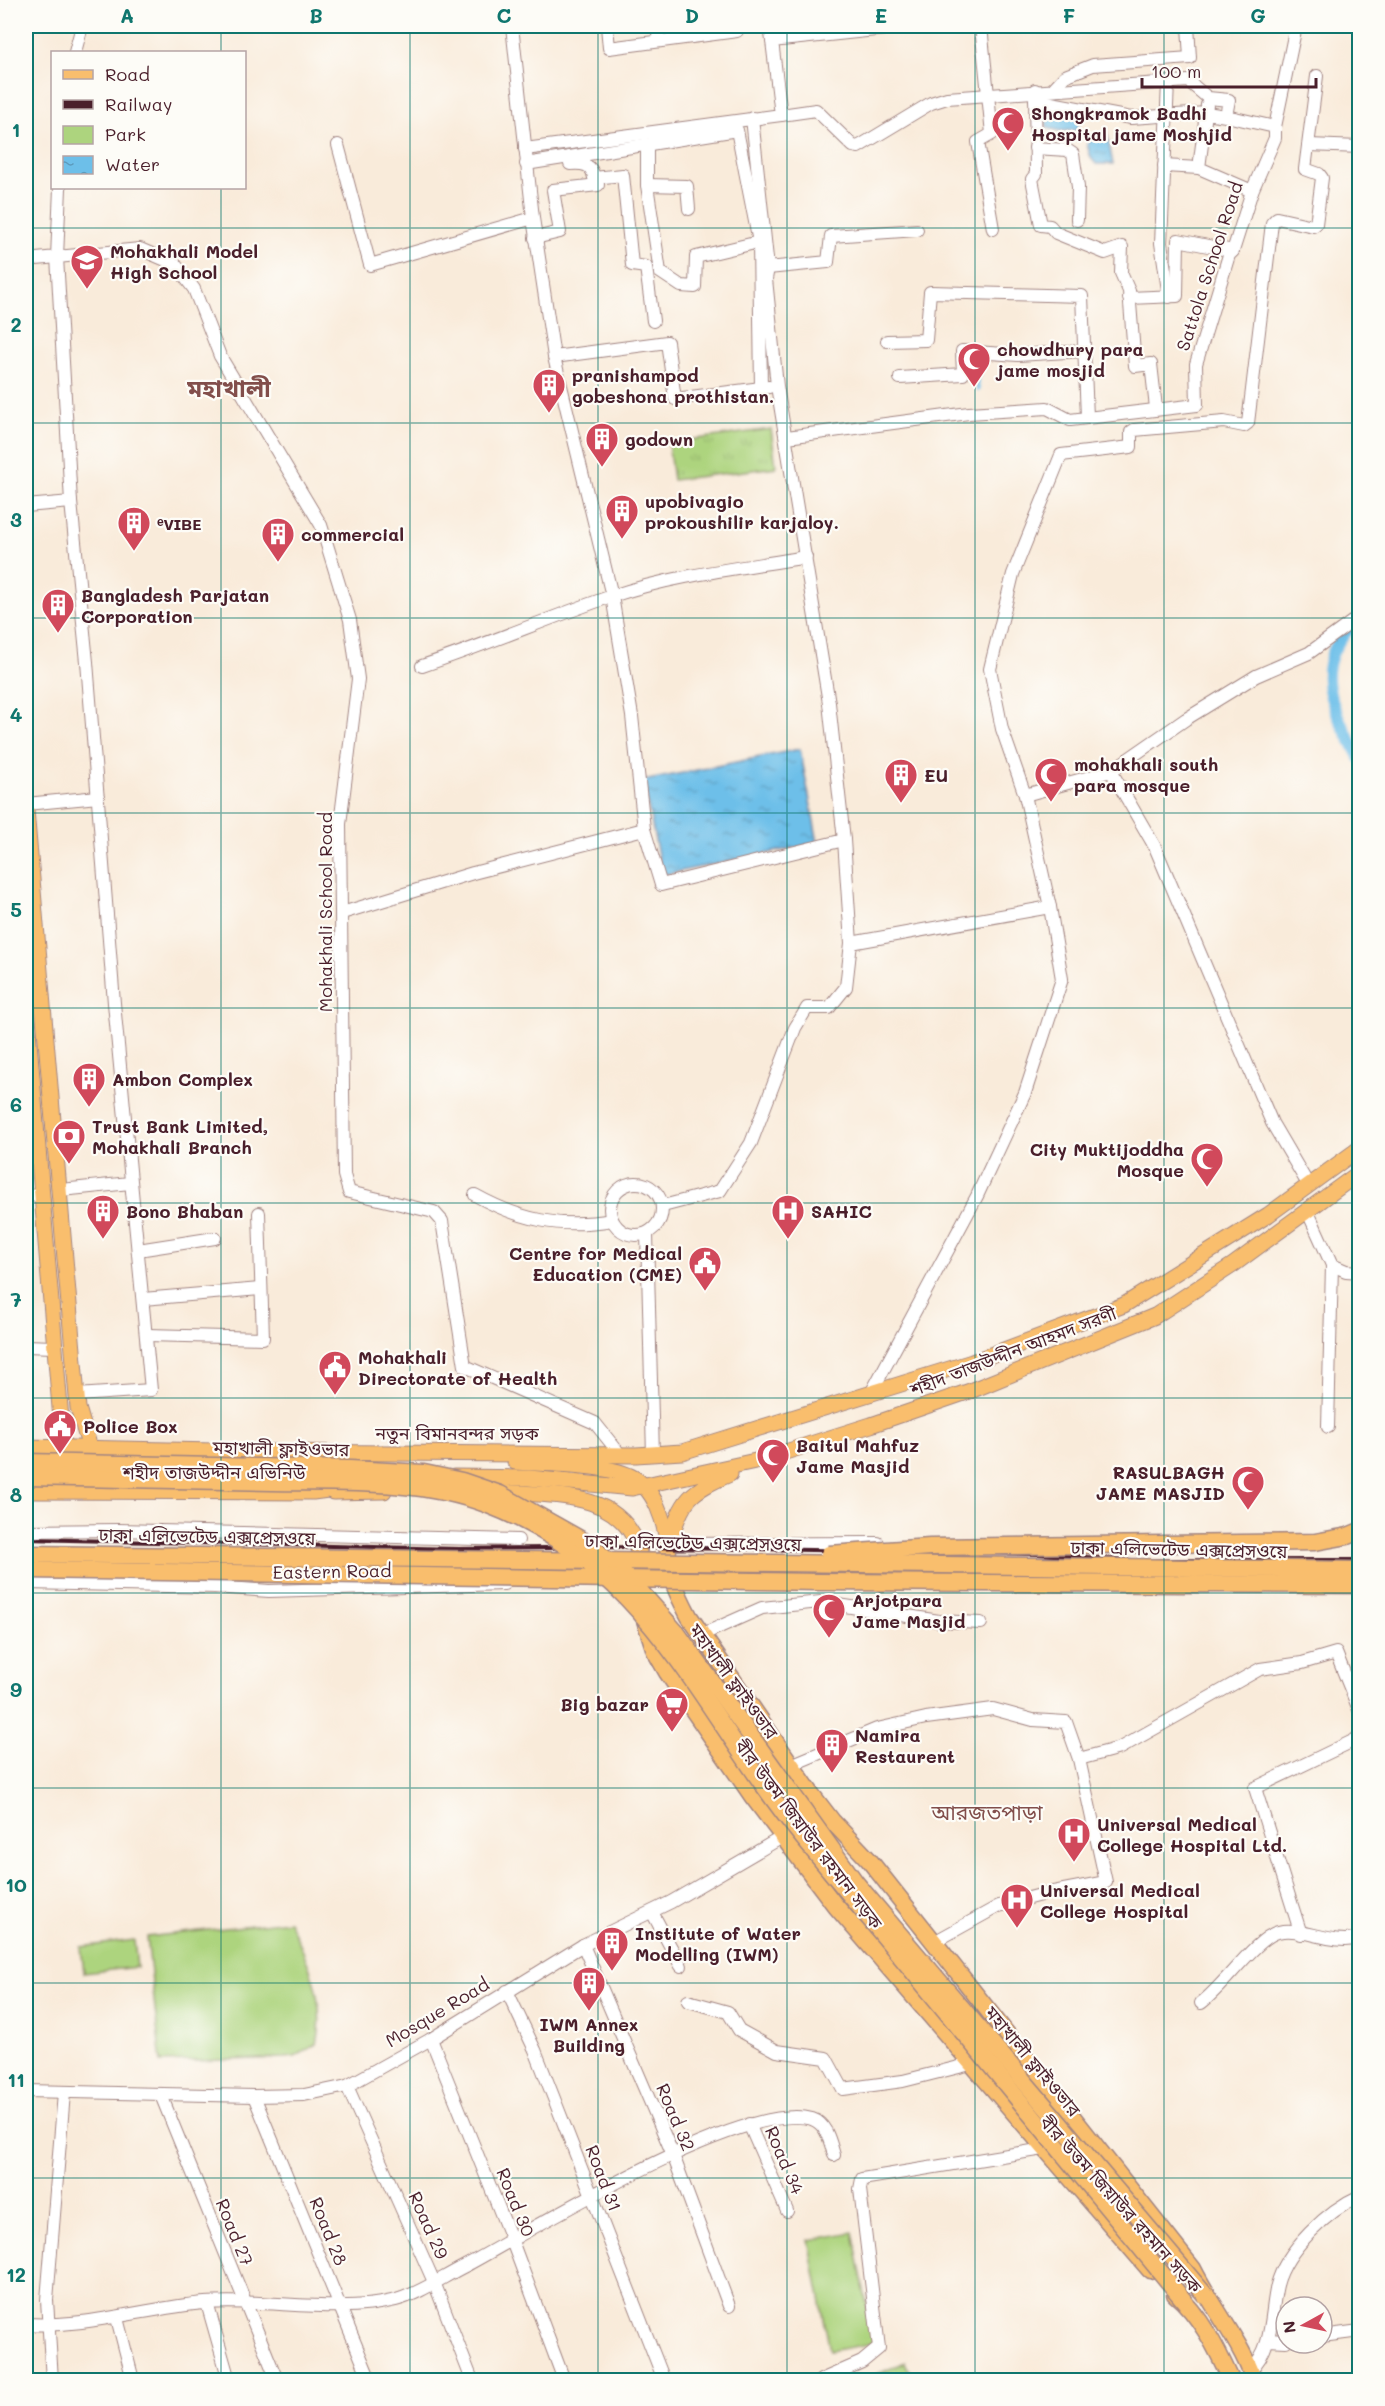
<svg xmlns="http://www.w3.org/2000/svg" width="1385" height="2406" font-family="Mali,'Noto Sans Bengali',sans-serif">
<style>
.grass{fill:url(#grass-tufts);stroke:#7c7a54;stroke-width:1.5}
.park{fill:#add47e;stroke:#7c7a54;stroke-width:1.5}
.water{fill:url(#water-ripples);stroke:#5c6f8a;stroke-width:1.5}
.lines{fill:none;stroke-linecap:round;stroke-linejoin:round}
.stream{stroke:#6dbfe9;stroke-width:4}
.canal{stroke:#6dbfe9;stroke-width:12}
.minor-casing{stroke:#a28582;stroke-width:14}
.major-casing{stroke:#a28582;stroke-width:17}
.highway-casing{stroke:#a28582;stroke-width:19}
.minor{stroke:#fff;stroke-width:12}
.major{stroke:#f9be6d;stroke-width:15}
.highway{stroke:#f9be6d;stroke-width:16}
.tram{stroke:#4a1f2b;stroke-width:1.5}
.rail{stroke:#4a1f2b;stroke-width:4}
.highway-bridge-casing{stroke:#a28582;stroke-width:19;stroke-linecap:butt}
.highway-bridge{stroke:#f9be6d;stroke-width:16}
.grid{fill:none;stroke:#0f766e;stroke-width:1.5;stroke-opacity:0.55}
.labels{text-anchor:middle;dominant-baseline:central;stroke-width:4.5;stroke-linejoin:round;paint-order:stroke}
.poi-label{font-size:18px;font-weight:bold;fill:#4a1f2b;stroke:#fdfcf7;text-anchor:start}
.street-label{font-size:18px;fill:#4a1f2b;stroke:#fdfcf7}
.quarter-label{font-size:21px;fill:#824e4b;stroke:#fdfcf7}
.district-label{font-size:24px;font-weight:bold;fill:#824e4b;stroke:#fdfcf7}
.neatline{fill:none;stroke:#0f766e;stroke-width:2}
.grid-label{font-size:20px;text-anchor:middle;font-weight:bold;fill:#0f766e}
</style>
<defs>
<pattern id="grass-tufts" width="24" height="20" patternUnits="userSpaceOnUse" patternTransform="scale(1.5)"><rect width="24" height="20" fill="#add47e"/><path d="M3 7l-1-3M5 7V3M7 7l1-3M15 17l-1-3M17 17v-4M19 17l1-3" fill="none" stroke="#96b66d"/></pattern>
<pattern id="water-ripples" width="26" height="14" patternUnits="userSpaceOnUse" patternTransform="scale(1.5)"><rect width="26" height="14" fill="#6dbfe9"/><path d="M2 4q2-2 4 0t4 0M15 11q2-2 4 0t4 0" fill="none" stroke="#5c9bbd"/></pattern>
</defs>
<rect width="100%" height="100%" fill="#fdfcf7"/>
<filter id="ink" filterUnits="userSpaceOnUse"><feTurbulence type="fractalNoise" baseFrequency=".0167" numOctaves="2"/><feDisplacementMap in="SourceGraphic" scale="12" xChannelSelector="R" yChannelSelector="G"/><feConvolveMatrix kernelMatrix="1 2 1 2 8 2 1 2 1" color-interpolation-filters="sRGB"/></filter>
<filter id="wash" filterUnits="userSpaceOnUse"><feTurbulence type="fractalNoise" baseFrequency=".008" numOctaves="4" result="noise"/><feDisplacementMap in="SourceGraphic" scale="24" xChannelSelector="R" yChannelSelector="G"/><feGaussianBlur stdDeviation="1.35" result="paint"/><feColorMatrix in="noise" values="0 0 0 0 0 0 0 0 0 0 0 0 0 0 0 0 0 1.4 0 .05"/><feComposite in="paint" operator="in"/></filter>
<g filter="url(#wash)">
<rect width="100%" height="100%" fill="#f9ebda"/>
<polygon class="grass" points="771,429 776,467 673,480 668,443"/>
<g class="park">
<path d="M289 1921C307 1957 327 2003 317 2044L295 2057 285 2058 161 2062 147 1937Z"/>
<polygon points="134,1940 137,1967 84,1973 81,1947"/>
<polygon points="853,2232 874,2343 830,2351 809,2240"/>
<polygon points="906,2362 914,2380 863,2380"/>
</g>
<g class="water">
<polygon points="1043,99 1080,114 1078,130 1061,131 1047,128"/>
<polygon points="1107,134 1113,164 1096,164 1091,158 1087,144 1096,135"/>
<polygon points="800,749 818,843 662,875 643,781"/>
</g>
<g class="lines">
<g class="stream">
<polyline points="977,355 979,375"/>
<polyline points="976,376 978,390"/>
</g>
<path class="canal" d="M1351 627C1306 671 1336 713 1360 758"/>
</g>
</g>
<g filter="url(#ink)">
<g class="lines">
<g class="minor-casing">
<g id="minor">
<polyline points="512,26 533,218 554,357 612,596 632,716 644,829 661,885 844,840"/>
<polyline points="607,26 609,48 737,31 737,26"/>
<polyline points="657,26 659,41"/>
<polyline points="770,26 772,41"/>
<polyline points="981,26 992,134 978,142 993,229"/>
<polyline points="75,52 82,26"/>
<polyline points="1168,83 1161,243 1169,297"/>
<polyline points="1035,90 1036,174 1032,179 1041,225 1050,226 1056,233 1105,253 1122,247 1121,273 1129,291 1135,366 1151,364 1156,408"/>
<polyline points="1052,90 1065,76 1093,65 1190,58 1188,26"/>
<polyline points="1035,100 1131,118 1206,113 1226,116"/>
<polyline points="1207,105 1199,168 1252,191"/>
<polyline points="781,115 816,110 853,146 858,147 931,103 947,98 1188,81 1208,98 1229,100 1226,116 1275,127 1275,138 1252,191 1233,251 1229,255 1196,364 1197,405 1070,420 1047,408 969,413 787,437"/>
<polyline points="1275,127 1296,26"/>
<polyline points="338,145 370,265 533,218"/>
<polyline points="1309,145 1360,147"/>
<polyline points="647,146 647,185 660,272 681,286 695,287 696,257 759,242"/>
<polyline points="1035,148 1067,150 1073,154 1078,187 1077,220"/>
<polyline points="525,149 781,115 772,41 913,26"/>
<polyline points="526,164 737,130 759,242 761,388"/>
<path d="M570 164C583 163 592 164 594 178L623 175 632 265 646 267 653 321"/>
<polyline points="1164,166 1199,168"/>
<polyline points="647,185 687,186 689,209"/>
<polyline points="535,238 560,232 553,190 598,185 597,178"/>
<polyline points="26,260 57,257 60,188"/>
<polyline points="768,268 828,262 831,236 917,230"/>
<polyline points="1129,298 1177,296 1178,240 1233,251"/>
<polyline points="887,341 926,340 930,292 1082,296 1087,417"/>
<polyline points="554,357 667,342 675,399 769,387"/>
<polyline points="900,378 963,374 962,351 1018,355 1083,351"/>
<polyline points="26,506 71,502"/>
<path d="M422 666C486 645 548 618 612 596 674 575 741 568 806 557"/>
<polyline points="1111,771 1155,847 1272,1123 1309,1186"/>
<polyline points="1025,795 1111,771 1186,719 1256,676 1309,653 1360,616"/>
<polyline points="26,804 98,797"/>
<polyline points="342,913 473,873 644,829"/>
<polyline points="851,943 1050,907"/>
<circle cx="636" cy="1209" r="26"/>
<polyline points="61,1190 130,1183"/>
<path d="M475 1195C520 1220 560 1229 612 1220"/>
<polyline points="26,1196 41,1195"/>
<polyline points="663,1206 720,1191 751,1143 795,1028 807,1008 829,1008 846,987 851,943 844,840 829,703 777,386 766,279 768,268 752,118"/>
<polyline points="1307,1210 1332,1265 1346,1271 1360,1272"/>
<polyline points="647,1234 653,1455"/>
<polyline points="138,1250 215,1238"/>
<polyline points="143,1299 260,1289"/>
<polyline points="147,1335 263,1338 259,1213"/>
<polyline points="26,1346 54,1347"/>
<polyline points="77,1395 151,1390 114,1003 87,662 71,502 57,257 140,249 175,264 194,289 220,356 321,525 350,620 358,679 340,824 344,1175 349,1192 434,1212 442,1221 465,1366 595,1423 619,1453"/>
<polyline points="870,1395 977,1196 1025,1093 1062,979 1050,907 1025,795 1002,729 990,669 1013,574 1061,455 1131,447 1131,432 1134,430 1224,422 1244,426 1248,423 1272,223 1277,218 1313,226 1316,224 1322,178 1319,174 1305,169 1317,76"/>
<polyline points="1328,1427 1332,1265"/>
<polyline points="26,1531 118,1530 518,1540"/>
<polyline points="669,1544 878,1543"/>
<polyline points="848,1572 954,1575"/>
<polyline points="26,1583 215,1587 269,1591 504,1584"/>
<polyline points="701,1635 762,1608 820,1602 939,1621 981,1623"/>
<polyline points="791,1765 877,1729 926,1718 993,1709 1033,1720 1066,1722 1079,1759 1120,1748 1260,1669 1302,1663 1336,1653 1360,1712"/>
<polyline points="652,1912 681,1966"/>
<polyline points="1301,1934 1255,1788 1355,1740 1360,1735"/>
<polyline points="934,1942 999,1906 1048,1893 1106,1882 1079,1759"/>
<polyline points="583,1945 673,2155 729,2306"/>
<polyline points="507,1991 535,2050 664,2380"/>
<polyline points="688,2001 728,2012 739,2030 777,2051 826,2058 843,2089 903,2081 971,2064"/>
<path d="M1201 2003C1224 1986 1256 1938 1278 1932 1303 1926 1331 1946 1360 1938"/>
<polyline points="431,2039 512,2241 564,2380"/>
<polyline points="347,2086 434,2282 472,2380"/>
<polyline points="26,2091 254,2096 304,2095 347,2086 431,2039 583,1945 671,1902 784,1836 787,1831"/>
<polyline points="161,2095 277,2380"/>
<polyline points="254,2096 370,2380"/>
<polyline points="749,2124 787,2211"/>
<polyline points="207,2303 229,2380"/>
<polyline points="117,2318 133,2380"/>
<path d="M26 2324C87 2328 145 2308 205 2303 268 2298 334 2315 396 2300 419 2294 443 2277 465 2266 532 2230 743 2099 812 2119 827 2124 830 2142 834 2155"/>
<polyline points="1322,2336 1360,2331"/>
<polyline points="1268,2340 1286,2341"/>
<path d="M1250 2370C1274 2348 1270 2314 1277 2285 1286 2250 1328 2210 1360 2196"/>
<polyline points="52,2380 47,2300 64,2093"/>
<polyline points="821,2380 862,2362 879,2348 860,2189 862,2179 1044,2149"/>
</g>
</g>
<g class="major-casing">
<g id="major">
<polyline points="26,810 78,1408 92,1455"/>
<polyline points="26,1007 64,1455"/>
<polyline points="26,1447 268,1452 636,1455 682,1452 972,1362 1124,1305 1268,1215 1360,1148"/>
<path d="M515 1462C545 1464 605 1464 630 1476 656 1488 665 1523 668 1548"/>
<polyline points="454,1477 529,1478 632,1488 760,1460 871,1425 970,1391 1155,1316 1233,1265 1360,1172"/>
<polyline points="26,1491 313,1492 343,1488"/>
<polyline points="333,1492 384,1491"/>
<path d="M498 1492C548 1496 618 1489 638 1547"/>
<path d="M670 1541C682 1499 690 1491 730 1474"/>
</g>
</g>
<g class="highway-casing">
<g id="highway">
<polyline points="638,1547 640,1574"/>
<path d="M668 1548C666 1571 678 1595 689 1616L812 1795 832 1821 869 1860 1193 2269C1212 2307 1240 2340 1254 2380"/>
<polyline points="644,1617 655,1651 667,1672 753,1797 834,1904 1150,2270"/>
<path d="M1175 2294C1200 2314 1218 2351 1231 2380"/>
</g>
</g>
<use href="#minor" class="minor"/>
<use href="#major" class="major"/>
<use href="#highway" class="highway"/>
<polyline class="tram" points="26,1550 459,1560 638,1557 1037,1566 1132,1571 1360,1571"/>
<polyline class="rail" points="26,1539 459,1549 638,1547 1037,1554 1132,1560 1360,1560"/>
<g class="highway-bridge-casing">
<g id="highway-bridge">
<polyline points="26,1462 350,1469 424,1473 462,1481 500,1494 589,1544 632,1582 677,1633 856,1883 1206,2296"/>
<path d="M26 1477C108 1479 190 1480 272 1482 342 1483 420 1479 486 1504 654 1568 700 1712 804 1839 932 1994 1060 2148 1186 2303"/>
<polyline points="26,1554 1360,1570"/>
<polyline points="829,1554 930,1547 1315,1542 1348,1536 1360,1531"/>
<polyline points="26,1570 820,1582 1360,1585"/>
</g>
</g>
<use href="#highway-bridge" class="highway-bridge"/>
</g>
</g>
<path class="grid" d="M221 26V52M410 26V2380M598 26V2380M787 26V2380M975 26V2380M1164 26V2380M221 188V2380M26 228H1360M26 423H1360M26 618H1360M26 813H1360M26 1008H1360M26 1203H1360M26 1398H1360M26 1593H1360M26 1788H1360M26 1983H1360M26 2178H1360"/>
<defs>
<g id="mosque-pin" transform="scale(1.725)"><path d="M0 17L-7.5 6A9.5 9.5 0 1 1 7.5 6Z" fill="#d1495b" stroke="#fdfcf7"/><path d="M3.5-4.9A6 6 0 1 0 3.5 4.9A5 5 0 1 1 3.5-4.9Z" fill="#fff"/></g>
<g id="school-pin" transform="scale(1.725)"><path d="M0 17L-7.5 6A9.5 9.5 0 1 1 7.5 6Z" fill="#d1495b" stroke="#fdfcf7"/><path d="M0-5L7-2L0 1L-7-2ZM-4 1L0 2.5L4 1V4Q0 6-4 4Z" fill="#fff"/></g>
<g id="building-pin" transform="scale(1.725)"><path d="M0 17L-7.5 6A9.5 9.5 0 1 1 7.5 6Z" fill="#d1495b" stroke="#fdfcf7"/><path d="M-4-6H4V6H1V3H-1V6H-4ZM-2.5-4.3h1.7v1.8h-1.7ZM.8-4.3h1.7v1.8H.8ZM-2.5-1h1.7V.8h-1.7ZM.8-1h1.7V.8H.8Z" fill="#fff"/></g>
<g id="bank-pin" transform="scale(1.725)"><path d="M0 17L-7.5 6A9.5 9.5 0 1 1 7.5 6Z" fill="#d1495b" stroke="#fdfcf7"/><path d="M-6-4H6V4H-6ZM0-2.3a2.3 2.3 0 1 0 0 4.6a2.3 2.3 0 1 0 0-4.6Z" fill="#fff"/></g>
<g id="hospital-pin" transform="scale(1.725)"><path d="M0 17L-7.5 6A9.5 9.5 0 1 1 7.5 6Z" fill="#d1495b" stroke="#fdfcf7"/><path d="M-5-5h3v3.5h4V-5h3V5h-3V1.5h-4V5h-3Z" fill="#fff"/></g>
<g id="civic-pin" transform="scale(1.725)"><path d="M0 17L-7.5 6A9.5 9.5 0 1 1 7.5 6Z" fill="#d1495b" stroke="#fdfcf7"/><path d="M-.6-6.5H3V-4.5H.6V-3L4-1V1h2V6H-6V1h2V-1L-.6-3ZM-1.2 2.5V6h2.4V2.5Z" fill="#fff"/></g>
<g id="supermarket-pin" transform="scale(1.725)"><path d="M0 17L-7.5 6A9.5 9.5 0 1 1 7.5 6Z" fill="#d1495b" stroke="#fdfcf7"/><path d="M-6-5.5h2.5l.6 2H6L4.5 2H-2.5L-4.4-4H-6ZM-1.5 3.2a1.3 1.3 0 1 0 .1 0ZM3 3.2a1.3 1.3 0 1 0 .1 0Z" fill="#fff"/></g>
</defs>
<g fill-rule="evenodd">
<use href="#mosque-pin" x="1008" y="123"/>
<use href="#school-pin" x="87" y="261"/>
<use href="#mosque-pin" x="974" y="359"/>
<use href="#building-pin" x="549" y="385"/>
<use href="#building-pin" x="602" y="439"/>
<use href="#building-pin" x="622" y="511"/>
<use href="#building-pin" x="134" y="523"/>
<use href="#building-pin" x="278" y="534"/>
<use href="#building-pin" x="58" y="605"/>
<use href="#mosque-pin" x="1051" y="774"/>
<use href="#building-pin" x="901" y="775"/>
<use href="#building-pin" x="89" y="1079"/>
<use href="#bank-pin" x="69" y="1136"/>
<use href="#mosque-pin" x="1207" y="1159"/>
<use href="#building-pin" x="103" y="1211"/>
<use href="#hospital-pin" x="788" y="1211"/>
<use href="#civic-pin" x="705" y="1263"/>
<use href="#civic-pin" x="335" y="1367"/>
<use href="#civic-pin" x="60" y="1426"/>
<use href="#mosque-pin" x="773" y="1455"/>
<use href="#mosque-pin" x="1248" y="1482"/>
<use href="#mosque-pin" x="829" y="1610"/>
<use href="#supermarket-pin" x="672" y="1704"/>
<use href="#building-pin" x="832" y="1745"/>
<use href="#hospital-pin" x="1074" y="1834"/>
<use href="#hospital-pin" x="1017" y="1900"/>
<use href="#building-pin" x="612" y="1943"/>
<use href="#building-pin" x="589" y="1983"/>
</g>
<g class="labels">
<g class="poi-label">
<text x="1031" y="113">Shongkramok Badhi<tspan x="1031" dy="21">Hospital jame Moshjid</tspan></text>
<text x="110" y="251">Mohakhali Model<tspan x="110" dy="21">High School</tspan></text>
<text x="997" y="349">chowdhury para<tspan x="997" dy="21">jame mosjid</tspan></text>
<text x="572" y="375">pranishampod<tspan x="572" dy="21">gobeshona prothistan.</tspan></text>
<text x="625" y="439">godown</text>
<text x="645" y="501">upobivagio<tspan x="645" dy="21">prokoushilir karjaloy.</tspan></text>
<text x="157" y="523">ᵉᴠɪʙᴇ</text>
<text x="301" y="534">commercial</text>
<text x="81" y="595">Bangladesh Parjatan<tspan x="81" dy="21">Corporation</tspan></text>
<text x="1074" y="764">mohakhali south<tspan x="1074" dy="21">para mosque</tspan></text>
<text x="924" y="775">EU</text>
<text x="112" y="1079">Ambon Complex</text>
<text x="92" y="1126">Trust Bank Limited,<tspan x="92" dy="21">Mohakhali Branch</tspan></text>
<text x="1184" y="1149" text-anchor="end">City Muktijoddha<tspan x="1184" dy="21">Mosque</tspan></text>
<text x="126" y="1211">Bono Bhaban</text>
<text x="811" y="1211">SAHIC</text>
<text x="682" y="1253" text-anchor="end">Centre for Medical<tspan x="682" dy="21">Education (CME)</tspan></text>
<text x="358" y="1357">Mohakhali<tspan x="358" dy="21">Directorate of Health</tspan></text>
<text x="83" y="1426">Police Box</text>
<text x="796" y="1445">Baitul Mahfuz<tspan x="796" dy="21">Jame Masjid</tspan></text>
<text x="1225" y="1472" text-anchor="end">RASULBAGH<tspan x="1225" dy="21">JAME MASJID</tspan></text>
<text x="852" y="1600">Arjotpara<tspan x="852" dy="21">Jame Masjid</tspan></text>
<text x="649" y="1704" text-anchor="end">Big bazar</text>
<text x="855" y="1735">Namira<tspan x="855" dy="21">Restaurent</tspan></text>
<text x="1097" y="1824">Universal Medical<tspan x="1097" dy="21">College Hospital Ltd.</tspan></text>
<text x="1040" y="1890">Universal Medical<tspan x="1040" dy="21">College Hospital</tspan></text>
<text x="635" y="1933">Institute of Water<tspan x="635" dy="21">Modelling (IWM)</tspan></text>
<text x="589" y="2024" text-anchor="middle">IWM Annex<tspan x="589" dy="21">Building</tspan></text>
</g>
<g class="street-label">
<text transform="translate(1209 266) rotate(-72)">Sattola School Road</text>
<text transform="translate(325 912) rotate(-90)">Mohakhali School Road</text>
<text transform="translate(1013 1351) rotate(-21)">শহীদ তাজউদ্দীন আহমদ সরণী</text>
<text x="457" y="1433">নতুন বিমানবন্দর সড়ক</text>
<text transform="translate(281 1448) rotate(1)">মহাখালী ফ্লাইওভার</text>
<text x="214" y="1472">শহীদ তাজউদ্দীন এভিনিউ</text>
<text transform="translate(207 1536) rotate(1)">ঢাকা এলিভেটেড এক্সপ্রেসওয়ে</text>
<text transform="translate(693 1542) rotate(1)">ঢাকা এলিভেটেড এক্সপ্রেসওয়ে</text>
<text transform="translate(1179 1549) rotate(1)">ঢাকা এলিভেটেড এক্সপ্রেসওয়ে</text>
<text transform="translate(332 1571) rotate(-1)">Eastern Road</text>
<text transform="translate(734 1681) rotate(54)">মহাখালী ফ্লাইওভার</text>
<text transform="translate(809 1834) rotate(53)">বীর উত্তম জিয়াউর রহমান সড়ক</text>
<text transform="translate(437 2012) rotate(-31)">Mosque Road</text>
<text transform="translate(1033 2061) rotate(50)">মহাখালী ফ্লাইওভার</text>
<text transform="translate(676 2117) rotate(67)">Road 32</text>
<text transform="translate(785 2160) rotate(67)">Road 34</text>
<text transform="translate(604 2178) rotate(69)">Road 31</text>
<text transform="translate(516 2202) rotate(68)">Road 30</text>
<text transform="translate(1121 2204) rotate(48)">বীর উত্তম জিয়াউর রহমান সড়ক</text>
<text transform="translate(429 2225) rotate(66)">Road 29</text>
<text transform="translate(329 2231) rotate(68)">Road 28</text>
<text transform="translate(235 2232) rotate(68)">Road 27</text>
</g>
<g class="quarter-label">
<text x="987" y="1811">আরজতপাড়া</text>
</g>
<g class="district-label">
<text x="229" y="387">মহাখালী</text>
</g>
</g>
<rect width="1385" height="2406" fill="none" stroke="#fdfcf7" stroke-width="66"/>
<rect x="51" y="51" width="195" height="138" fill="#fdfcf7" stroke="#b5a4a5" stroke-width="1.5"/>
<rect x="63" y="70" width="30" height="9" fill="#f9be6d" stroke="#b5a4a5" stroke-width="1.5"/>
<text x="105" y="81" font-size="18" fill="#4a1f2b">Road</text>
<rect x="63" y="100" width="30" height="9" fill="#4a1f2b" stroke="#b5a4a5" stroke-width="1.5"/>
<text x="105" y="111" font-size="18" fill="#4a1f2b">Railway</text>
<rect x="63" y="126" width="30" height="18" fill="#add47e" stroke="#b5a4a5" stroke-width="1.5"/>
<text x="105" y="141" font-size="18" fill="#4a1f2b">Park</text>
<rect x="63" y="156" width="30" height="18" fill="url(#water-ripples)" stroke="#b5a4a5" stroke-width="1.5"/>
<text x="105" y="171" font-size="18" fill="#4a1f2b">Water</text>
<g transform="translate(1304 2325) rotate(262)"><circle r="28" fill="#fdfcf7" stroke="#b5a4a5" stroke-width="1.5"/>
<path d="M0-4.5L10 22L0 15L-10 22Z" fill="#d1495b"/>
<text y="-9" font-size="16" font-weight="bold" text-anchor="middle" fill="#4a1f2b">N</text>
</g>
<path d="M1142 78v9h174v-9" fill="none" stroke="#4a1f2b" stroke-width="3"/>
<text x="1151" y="78" font-size="18" fill="#4a1f2b" stroke="#fdfcf7" stroke-width="4.5" paint-order="stroke">100 m</text>
<rect x="33" y="33" width="1319" height="2340" class="neatline"/>
<g class="grid-label">
<text x="127" y="23">A</text>
<text x="316" y="23">B</text>
<text x="504" y="23">C</text>
<text x="692" y="23">D</text>
<text x="881" y="23">E</text>
<text x="1069" y="23">F</text>
<text x="1258" y="23">G</text>
<text x="16" y="137">1</text>
<text x="16" y="332">2</text>
<text x="16" y="527">3</text>
<text x="16" y="722">4</text>
<text x="16" y="917">5</text>
<text x="16" y="1112">6</text>
<text x="16" y="1307">7</text>
<text x="16" y="1502">8</text>
<text x="16" y="1697">9</text>
<text x="16" y="1892">10</text>
<text x="16" y="2087">11</text>
<text x="16" y="2282">12</text>
</g>
</svg>
